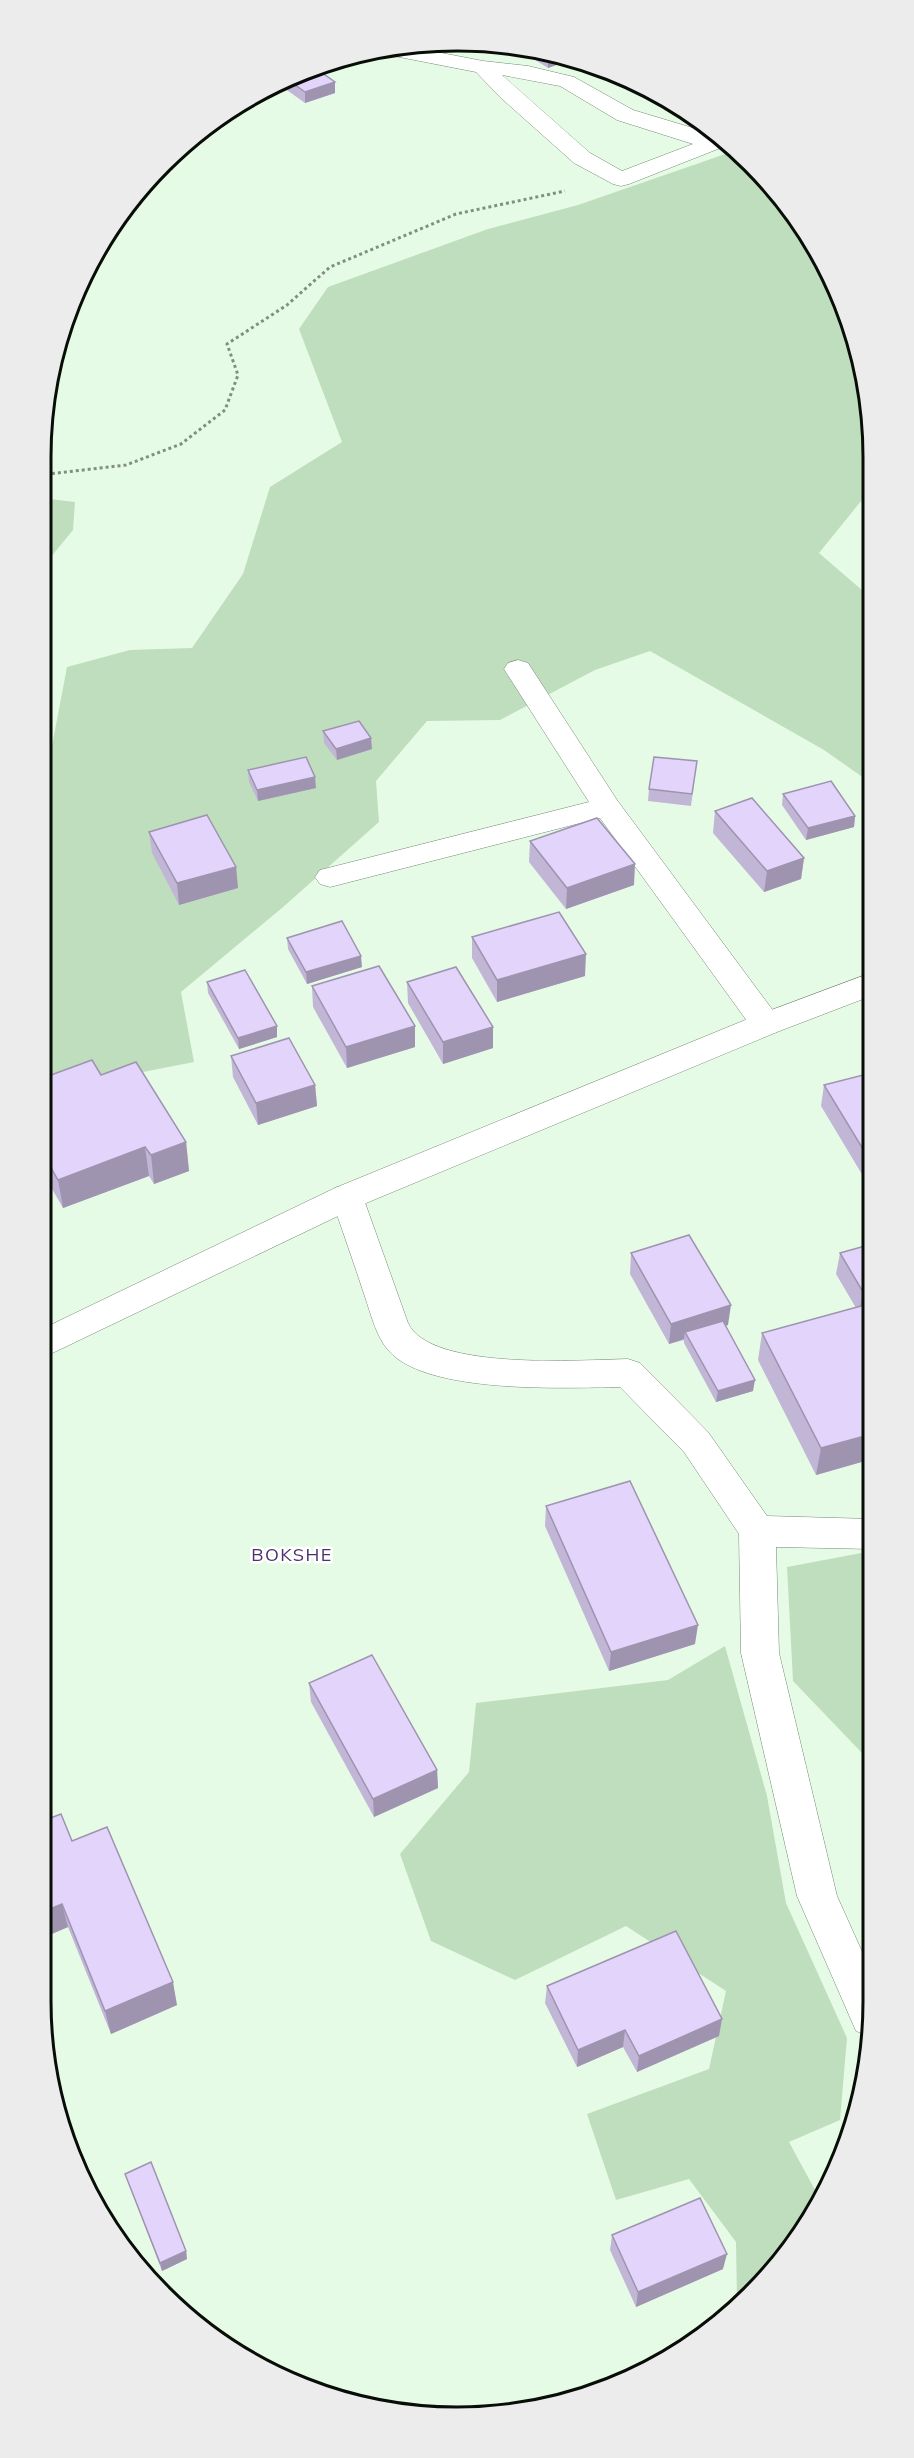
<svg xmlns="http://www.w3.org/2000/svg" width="914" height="2458" font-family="Mulish,sans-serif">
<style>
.green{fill:#bfdebd}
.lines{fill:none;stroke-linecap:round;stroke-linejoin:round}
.minor-casing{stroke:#768975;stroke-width:1}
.major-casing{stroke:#768975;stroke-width:1}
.path{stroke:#818f80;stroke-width:3;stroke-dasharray:3 3;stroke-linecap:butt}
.minor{fill:#fff;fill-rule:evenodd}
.major{fill:#fff;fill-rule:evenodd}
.wall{fill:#c2b6d7}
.shaded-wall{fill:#9e94af}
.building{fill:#e2d4fa;stroke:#9e94af;stroke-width:1.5}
.labels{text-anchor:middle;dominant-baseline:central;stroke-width:5;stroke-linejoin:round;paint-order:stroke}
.neighbourhood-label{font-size:18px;letter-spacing:1.5px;fill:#4b326d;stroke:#fff}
.rim{fill:none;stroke:#080e07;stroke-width:3}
</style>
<rect width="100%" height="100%" fill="#e6fbe5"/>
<g class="green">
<polygon points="734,151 770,183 842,297 870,402 870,490 819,553 870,597 871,783 824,750 650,651 595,670 500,720 427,721 376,781 379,822 282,908 181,992 194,1062 41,1092 41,774 48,767 67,667 130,650 192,648 243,574 270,487 342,442 299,329 328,287 488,229 578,205"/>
<polygon points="41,498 75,502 73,530 41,569"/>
<polygon points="872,1551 873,1753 863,1754 793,1681 787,1567"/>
<polygon points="725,1646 767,1796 786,1903 847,2038 840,2120 789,2142 821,2201 788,2254 737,2302 736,2242 689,2179 616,2200 587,2114 709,2069 726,1991 626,1926 515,1980 431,1941 400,1854 469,1772 476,1703 668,1680"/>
</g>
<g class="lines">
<g class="minor-casing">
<g id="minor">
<path d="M400 45 483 61 528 66 574 77 633 110 716 135 728 145 629 184 621 186 613 184 574 163 501 98 476 72 384 54 375 50ZM502 75 560 86 617 120 693 144 622 171 590 153Z"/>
<polygon points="518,660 528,663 617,800 777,1016 781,1024 777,1032 766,1035 755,1032 600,818 330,887 320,884 315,877 320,870 589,802 504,669 508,663"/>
<path d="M347 1185 359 1188 363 1197 408 1323C430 1371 581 1360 628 1359L640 1363 708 1432 767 1516 872 1519V1549L776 1547 779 1653 837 1896 873 1976 874 2001 869 2036 856 2031 797 1896 741 1653 739 1534 684 1452 620 1387C565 1388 427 1394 389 1351 376 1337 371 1314 365 1297 354 1263 342 1230 331 1197L335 1188Z"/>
</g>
</g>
<g class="major-casing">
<polygon id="major" points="871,973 871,996 777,1032 359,1206 40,1359 40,1330 335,1188 755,1016"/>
</g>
<polyline class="path" points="40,475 126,465 181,444 225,410 238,375 227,344 287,305 330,267 456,214 565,191"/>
<use href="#minor" class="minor"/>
<use href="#major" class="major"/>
</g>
<g class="wall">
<polygon points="485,41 523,48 517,56 471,48 471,42"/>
<polygon points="467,42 465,47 437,43"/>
<polygon points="528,49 565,55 570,60 548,68 527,55"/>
<polygon points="314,67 335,93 305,103 284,88 284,80"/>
<polygon points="323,731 372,749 337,760 324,743"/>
<polygon points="697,761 691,806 648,801 649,789"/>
<polygon points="248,770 316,788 258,801 249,782"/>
<polygon points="783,794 855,816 854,827 806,840 782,805"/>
<polygon points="715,811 804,858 801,879 764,892 713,833"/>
<polygon points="149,832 236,867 238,888 179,905 152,853"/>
<polygon points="530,841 634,885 566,909 529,862"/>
<polygon points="472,937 585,976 497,1002 472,958"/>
<polygon points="287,938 362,967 307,984 288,949"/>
<polygon points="207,982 277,1037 239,1049 208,993"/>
<polygon points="407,982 493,1048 443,1064 408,1003"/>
<polygon points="312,986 415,1047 347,1068 313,1007"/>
<polygon points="231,1056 315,1085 317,1106 258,1125 233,1077"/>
<polygon points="101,1075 186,1142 189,1171 154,1184 149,1176 63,1208 40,1168 40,1079"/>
<polygon points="824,1085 871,1088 872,1191 821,1106"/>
<polygon points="872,1244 872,1459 816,1475 758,1360 762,1333 856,1308 836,1274 840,1253"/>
<polygon points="631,1253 728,1325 725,1326 753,1391 716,1402 684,1343 684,1340 669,1344 630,1274"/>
<polygon points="546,1506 695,1644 609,1671 545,1526"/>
<polygon points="309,1683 437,1770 438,1788 374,1817 311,1702"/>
<polygon points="40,1822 72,1841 177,2005 111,2034 68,1927 40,1939"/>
<polygon points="547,1986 719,2036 637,2072 623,2047 577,2067 545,2003"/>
<polygon points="125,2174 186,2251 187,2259 162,2271 128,2182"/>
<polygon points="612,2235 723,2269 636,2307 610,2250"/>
</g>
<g class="shaded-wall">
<polygon points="517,47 523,48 517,56"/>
<polygon points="559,54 565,55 570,57 570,60 548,68 548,58"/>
<polygon points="335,82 335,93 305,103 305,92"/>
<polygon points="371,738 372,749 337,760 336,749"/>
<polygon points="315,777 316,788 258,801 257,790"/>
<polygon points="855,816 854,827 806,840 808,828"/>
<polygon points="804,858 801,879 764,892 767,871"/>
<polygon points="635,864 634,885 566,909 567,888"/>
<polygon points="236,867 238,888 179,905 177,883"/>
<polygon points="586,954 585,976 497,1002 497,980"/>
<polygon points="361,956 362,967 307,984 306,972"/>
<polygon points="277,1026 277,1037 239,1049 238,1038"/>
<polygon points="415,1026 415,1047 347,1068 346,1047"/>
<polygon points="493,1027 493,1048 443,1064 443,1042"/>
<polygon points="315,1085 317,1106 258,1125 256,1103"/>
<polygon points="186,1142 189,1171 154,1184 151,1155"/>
<polygon points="145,1147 149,1176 63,1208 58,1180"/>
<polygon points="872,1289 872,1309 859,1312 863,1292"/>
<polygon points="731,1305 728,1325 688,1338 685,1332 684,1339 669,1344 671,1324"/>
<polygon points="755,1380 753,1391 716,1402 718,1391"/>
<polygon points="872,1434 872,1459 816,1475 821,1448"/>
<polygon points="698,1625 695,1644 609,1671 611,1652"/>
<polygon points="437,1770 438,1788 374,1817 373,1799"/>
<polygon points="62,1904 68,1927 40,1939 40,1913"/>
<polygon points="173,1982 177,2005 111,2034 105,2011"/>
<polygon points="722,2019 719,2036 637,2072 639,2056"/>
<polygon points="625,2030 623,2047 577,2067 578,2050"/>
<polygon points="186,2251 187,2259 162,2271 160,2263"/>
<polygon points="727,2254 723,2269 636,2307 638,2292"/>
</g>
<g class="building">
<polygon points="536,50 559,54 548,58"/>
<polygon points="314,67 335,82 305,92 287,79"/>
<polygon points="359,721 371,738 336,749 323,731"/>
<polygon points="306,757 315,777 257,790 248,770"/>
<polygon points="654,757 697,761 692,794 649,789"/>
<polygon points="831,781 855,816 808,828 783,794"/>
<polygon points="752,798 804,858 767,871 715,811"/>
<polygon points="207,815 236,867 177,883 149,832"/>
<polygon points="597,818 635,864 567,888 530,841"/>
<polygon points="559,912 586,954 497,980 472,937"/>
<polygon points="342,921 361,956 306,972 287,938"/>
<polygon points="379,966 415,1026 346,1047 312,986"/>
<polygon points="456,967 493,1027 443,1042 407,982"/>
<polygon points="245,970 277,1026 238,1038 207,982"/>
<polygon points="289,1038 315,1085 256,1103 231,1056"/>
<polygon points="92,1060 101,1075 136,1062 186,1142 151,1155 145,1147 58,1180 40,1148 40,1079"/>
<polygon points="863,1075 871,1088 872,1164 824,1085"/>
<polygon points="689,1235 731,1305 671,1324 631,1253"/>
<polygon points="872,1244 872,1289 863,1292 840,1253"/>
<polygon points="872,1303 872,1434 821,1448 762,1333"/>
<polygon points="723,1321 755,1380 718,1391 685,1332"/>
<polygon points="630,1481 698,1625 611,1652 546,1506"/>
<polygon points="372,1655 437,1770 373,1799 309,1683"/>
<polygon points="61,1814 72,1841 107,1827 173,1982 105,2011 62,1904 40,1913 40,1822"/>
<polygon points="676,1931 722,2019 639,2056 625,2030 578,2050 547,1986"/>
<polygon points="151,2162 186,2251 160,2263 125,2174"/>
<polygon points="700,2198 727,2254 638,2292 612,2235"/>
</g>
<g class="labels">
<g class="neighbourhood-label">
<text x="292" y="1554">BOKSHE</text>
</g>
</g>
<path d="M0 0H914V2458H0ZM457 51H457A406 406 0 0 1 863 457V2001A406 406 0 0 1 457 2407H457A406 406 0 0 1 51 2001V457A406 406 0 0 1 457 51Z" fill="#ebeceb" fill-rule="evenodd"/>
<path class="rim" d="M457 51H457A406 406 0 0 1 863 457V2001A406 406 0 0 1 457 2407H457A406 406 0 0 1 51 2001V457A406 406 0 0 1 457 51Z"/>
</svg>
